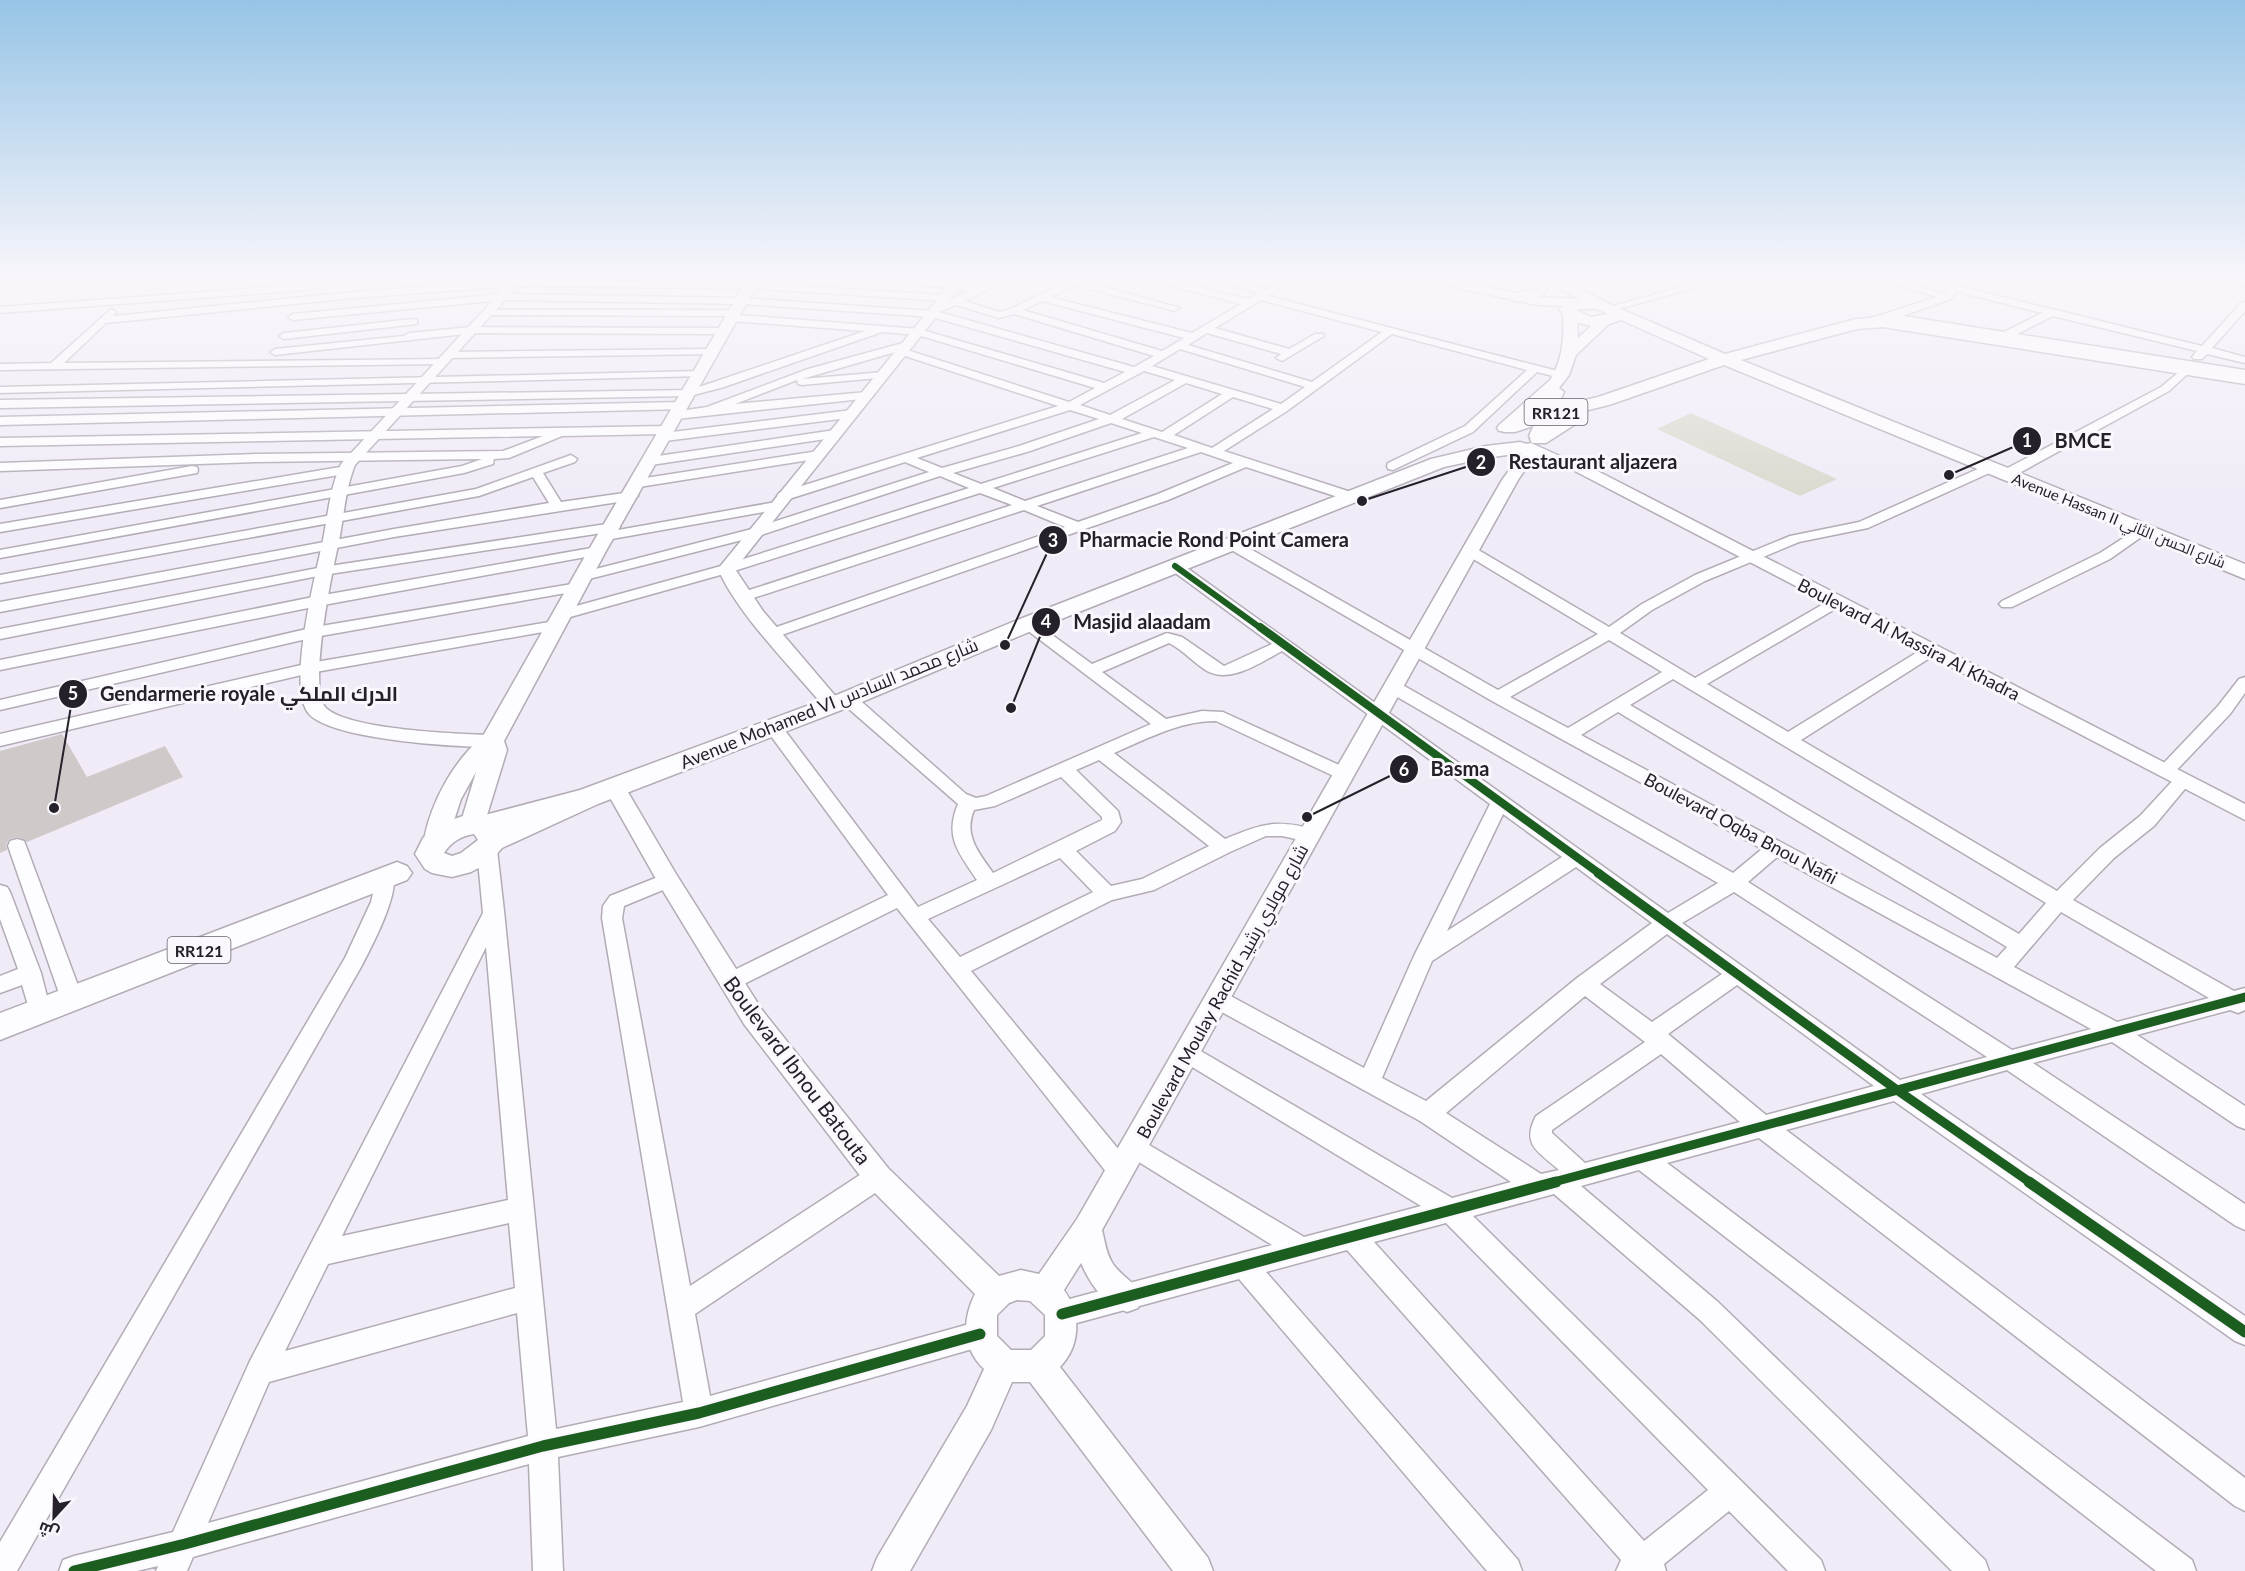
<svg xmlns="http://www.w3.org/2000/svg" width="2245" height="1571" font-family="Lato,Cairo,sans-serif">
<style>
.green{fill:#dadacf}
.building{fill:#d0c9ca}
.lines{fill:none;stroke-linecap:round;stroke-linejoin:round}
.minor-casing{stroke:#b2acb6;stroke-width:3}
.tertiary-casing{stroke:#b2acb6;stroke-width:3}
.secondary-casing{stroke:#b2acb6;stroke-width:3}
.primary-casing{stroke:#b2acb6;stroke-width:3}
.minor{fill:#fdfcfe;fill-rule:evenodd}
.tertiary{fill:#fdfcfe;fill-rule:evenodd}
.secondary{fill:#fdfcfe;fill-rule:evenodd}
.primary{fill:#fdfcfe;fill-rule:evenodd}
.cycleway-far3-casing{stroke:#faf7fd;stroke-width:9}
.cycleway-far2-casing{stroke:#faf7fd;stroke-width:11}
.cycleway-far1-casing{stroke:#faf7fd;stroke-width:13}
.cycleway-casing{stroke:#faf7fd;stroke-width:15}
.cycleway-far3{stroke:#1b5e20;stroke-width:6}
.cycleway-far2{stroke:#1b5e20;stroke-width:8}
.cycleway-far1{stroke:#1b5e20;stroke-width:9}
.cycleway{stroke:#1b5e20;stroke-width:11}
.labels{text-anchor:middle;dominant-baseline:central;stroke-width:6;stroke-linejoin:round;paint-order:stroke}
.far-street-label{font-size:15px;fill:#252029;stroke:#faf7fd}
.shield{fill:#faf7fd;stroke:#656069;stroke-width:1.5}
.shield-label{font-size:16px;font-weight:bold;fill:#252029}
.street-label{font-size:18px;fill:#252029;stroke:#faf7fd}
.near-street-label{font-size:21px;fill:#252029;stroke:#faf7fd}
.leader{fill:none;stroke:#252029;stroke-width:2}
.callout-dot{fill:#252029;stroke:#faf7fd;stroke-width:2}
.mark-label{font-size:18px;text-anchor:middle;font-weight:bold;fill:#fff}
.callout-label{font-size:20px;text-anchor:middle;font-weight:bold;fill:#252029;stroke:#faf7fd;stroke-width:6;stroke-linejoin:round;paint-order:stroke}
</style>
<rect width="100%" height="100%" fill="#f1ebf7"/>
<polygon class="green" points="1691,413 1837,479 1800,496 1657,429"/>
<polygon class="building" points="62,734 87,777 165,746 183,777 27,842 18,837 9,839 6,845 7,850 0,853 0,751"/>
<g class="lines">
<g class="minor-casing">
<g id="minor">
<polygon points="96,278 91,281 0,285 0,279"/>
<path d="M856 278C896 278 938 276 977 288L1000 278H1013L965 301 999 312 1010 309 1074 278H1087L1083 281 1180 308 1175 311 1075 285 1050 297 1192 333 1241 304 1142 278H1159L1248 299 1259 293 1208 278H1225L1266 289 1284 278H1296L1268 296 1565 373 1567 375 1561 378 1537 372 1473 432 1393 470 1388 469 1387 466 1388 463 1465 426 1527 370 1392 334 1287 411 1224 451 1357 494 1359 497 1357 500H1347L1246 467 1168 500 773 638 768 636 765 633 768 630 1065 527 1024 510 747 600H737L735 597 737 594 1012 505 980 493 731 572 563 619 555 614 558 611 721 566 969 488 940 476 758 536 585 580 578 576 580 573 748 530 929 472 905 462 789 499H779L777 496 779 493 1058 406 899 354V351L802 379 884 372 888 373V377L802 385 798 384 797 380 735 404 867 392 873 396 871 398 677 419 673 418V412L707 407 808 369 910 341 914 342V346L904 349 1069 402 1095 388 918 335 882 332 724 387 690 396 0 408V400L690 390 865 331 732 321 728 320V316L483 315V311L487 310H735L740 313 738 315 919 329 1104 383 1125 372 932 317 742 304 502 300 293 320 288 317 293 314 502 294 742 298 931 311 932 308 968 292 955 288 861 281ZM1261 300 1382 332 1312 382 1188 345 1207 333 1281 354 1276 358 1282 361 1324 336 1323 334H1315L1289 349 1215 328ZM1042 301 1184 338 1162 351 1023 310ZM956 305 999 318 1014 314 1154 356 1134 367 939 312ZM1180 349 1305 387 1281 404 1152 366ZM1144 371 1175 380 1110 415 1080 405ZM1186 383 1222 394 1162 432 1122 419ZM1233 397 1273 409 1212 448 1174 435ZM1070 410 1099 419 1019 446 942 468 917 458ZM1111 423 1142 433 981 484 953 473 1027 452ZM1154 437 1188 448 1025 501 993 488ZM1201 452 1233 463 1158 494 1078 522 1037 506Z"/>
<polygon points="1448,278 1464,278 1444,285 1439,282"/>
<polygon points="1714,278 1731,278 1611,311 1606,308"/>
<polygon points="1876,278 1892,278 1952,297 1943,299"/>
<polygon points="2044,278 2036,282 2031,279 2032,278"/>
<polygon points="512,280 752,282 756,284 946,295 951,298 946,301 747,288 512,286 354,298 106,323 64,363 447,359 449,361 443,364 0,370 0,364 51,363 111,309 116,312 113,316 354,292"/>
<polygon points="302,285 307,288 306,290 0,313 0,307"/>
<polygon points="1954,285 2202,346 2241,303 2245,302 2245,311 2212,348 2245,357 2245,363 2207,354 2202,359 2194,359 2192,357 2197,351 2053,316 2017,334 2245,370 2245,376 2194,368 2169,391 2012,477 2002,477 2001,474 2002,471 2161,387 2185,367 1891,320 1886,317 1891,314 2004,332 2042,313 1950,290 1949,288"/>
<polygon points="413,319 417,320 417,324 284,339 279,336 284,333"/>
<polygon points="471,327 725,328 730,331 725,334 474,333 275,355 270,352 275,349 404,336 409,333"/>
<polygon points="712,349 717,352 716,354 449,358 443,355 449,352"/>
<polygon points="700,371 704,372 704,376 0,393 0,387"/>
<polygon points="682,402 688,406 686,409 0,425 0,417"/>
<polygon points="852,410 858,414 856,417 665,441 659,437 663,434 562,436 509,458 494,459 493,464 464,473 0,558 0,550 462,466 482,459 256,462 0,471 0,463 256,454 503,451 543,436 0,446 0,438 668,426 672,427 672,432"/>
<polygon points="835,430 839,431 839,437 651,465 645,461 651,457"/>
<polygon points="818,451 824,455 822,458 639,487 632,483 639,479"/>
<polygon points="571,455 577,459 575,462 543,473 561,502 631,492 638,496 631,500 394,537 0,612 0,602 394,529 549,503 533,477 479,496 0,583 0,575 476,489"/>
<path d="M1991 463 1996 464 1997 467 1996 470 1868 528 1799 542 1705 581 1652 610 1620 633 1695 678 1832 599H1842L1845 602 1842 605 1707 684 1788 732 1924 648H1936L1938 651 1936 654 1801 740 2057 891 2100 848 2140 816 2177 776H2189L2192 780 2189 784 2154 826 2114 858 2073 900 2234 991 2245 988V1010L2238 1013 2230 1010 2137 1035 2245 1106V1129L2237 1126 2112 1042 2033 1063 2245 1204V1230L2236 1226 2007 1070 1921 1094 2245 1316V1345L2235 1341 1894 1101 1786 1130 2245 1478V1511L2235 1506 1759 1138 1667 1163 2192 1560 2196 1571H2156L1639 1170 1581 1186 1718 1302 1985 1560 1989 1571H1952L1700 1320 1554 1194 1473 1216 1821 1560 1825 1571H1788L1729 1511 1664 1564 1666 1571H1616L1621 1560 1347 1250 1266 1272 1518 1560 1522 1571H1487L1239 1279 1062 1327 1053 1323 1049 1314 1053 1305 1062 1301 1272 1245 1126 1154 1122 1147 1126 1140 1134 1136 1304 1237 1421 1206 1179 1059 1176 1052 1179 1045 1187 1043 1452 1198 1511 1182 1420 1121 1209 1005 1206 999 1209 993 1217 990 1225 993 1364 1068 1414 956 1490 804 1282 651C1261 662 1231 684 1207 671 1194 663 1183 650 1169 643L1102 672 1166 719 1202 711 1223 712 1350 770 1353 774 1350 778H1338L1216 721C1179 721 1147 739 1114 753L1225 839C1263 823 1276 819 1317 830L1319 835 1317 840 1310 842 1282 836H1266L1230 852 1154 890 1112 900 971 971 1129 1162 1132 1170 1129 1178 1120 1181 1111 1178 897 908 738 987 731 989 724 987 720 981 724 975 888 895 768 732 765 728 768 724H780L918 907 977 880C959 853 944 837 958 804L842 703 840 699 842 695H854L966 794 976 798 986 796 1151 724 1023 627 1020 624 1023 621H1033L1092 664 1167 633 1182 637 1224 666 1272 644 1170 569 1168 566 1175 562 1180 563 1668 913 1718 883 1387 691 1385 687 1387 683H1399L1733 873 1762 849 1492 701 1228 548 1226 545 1228 542H1238L1498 690 1598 634 1465 554 1463 551 1465 548H1475L1609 627 1642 604 1695 575 1790 536 1859 522ZM1609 640 1662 672 1568 728 1510 697ZM1673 679 2046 903 2019 934 1630 705ZM1618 712 2007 947 1997 958 1581 735ZM1099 760 1209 846 1142 879 1111 886 1076 851 1115 831 1121 822 1118 811 1076 770ZM1061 777 1102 817V820L993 873C979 853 963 835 974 810L995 806ZM1503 814 1562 857 1447 931ZM1777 857 2091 1029 2012 1050 1748 882ZM1060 858 1093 892 960 957 928 919ZM1576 867 1652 923 1577 978 1426 1101 1382 1078 1432 961ZM1734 892 1987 1057 1900 1080 1682 923ZM2061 912 2209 998 2117 1022 2014 967ZM1667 934 1722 974 1652 1022 1600 984ZM1737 985 1874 1086 1766 1115 1668 1034ZM1585 996 1645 1042 1536 1116C1521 1145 1538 1151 1559 1170L1541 1174 1446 1113ZM1661 1054 1740 1122 1585 1163 1552 1133V1130ZM1446 1223 1708 1490 1644 1541 1374 1242Z"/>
<polygon points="192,466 197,467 198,470 197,473 0,508 0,500"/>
<polygon points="346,466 352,470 351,473 0,532 0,524"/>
<polygon points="776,502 783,506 781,509 606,540 599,536 602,533 323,575 0,639 0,629 323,567 613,523 618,524 620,527 618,530"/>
<polygon points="2142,526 2147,527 2149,530 2147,533 2110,559 2012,607 2002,607 1999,604 2002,601 2100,553"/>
<polygon points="597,547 602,548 604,551 602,554 318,606 0,670 0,660 318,596"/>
<polygon points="578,583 585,587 583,590 315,637 0,710 0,700 315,627"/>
<polygon points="555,621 560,623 563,626 560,629 310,673 0,746 0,734 310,663"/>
<polygon points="2245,677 2245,693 2230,714 2172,775 2160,775 2157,771 2160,767 2218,706 2239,679"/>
<polygon points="17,839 24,841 26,846 83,999 80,1005 72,1008 64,1005 61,999 8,846 10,841"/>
<path d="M487 843 494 845 497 850 504 911 556 1429 683 1402 602 918 603 906 610 896 668 873 675 875 678 880 675 885 624 906 622 918 690 1286 869 1169 878 1166 887 1169 890 1177 887 1185 695 1314 710 1396 980 1321 990 1324 993 1334 990 1344 699 1427 558 1457 563 1571H533L529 1464 193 1557 187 1571H156L158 1566 137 1571H59L63 1560 74 1556 173 1532 250 1361 483 913 477 850 480 845ZM486 947 508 1200 342 1236ZM509 1223 515 1288 285 1351 328 1264ZM517 1313 528 1436 208 1523 269 1382Z"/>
<path d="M385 870 392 872C402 890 371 948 361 967L17 1571H0V1542L345 958 371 902 378 872Z"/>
<polygon points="0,885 7,887 10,892 41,973 51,1012 48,1018 40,1021 32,1018 22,985 0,993 0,976 18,969 0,919"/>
</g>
</g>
<g class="tertiary-casing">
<g id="tertiary">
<path d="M510 278H522L506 299 355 465C345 490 344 516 339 541 333 568 307 690 326 708 349 730 459 734 492 735L499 736 502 741 499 746 492 747C456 747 333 740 309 714 286 688 316 573 323 540 328 514 330 488 341 464L498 295Z"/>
<path d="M955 278H967L735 569 763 611 843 705 840 709H826C793 669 738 615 718 569Z"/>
<polygon points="1420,278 1443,278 1537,297 1581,299 1587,303 1581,307 1537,305 1426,281"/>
<polygon points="1954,278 1966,278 1951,299 1876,325 1872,326 1866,322 1868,319 1943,295"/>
<polygon points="2217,278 2245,280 2245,286 2219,280"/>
<path d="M1531 443 1562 457 1578 461 2245 804V820L1569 468 1553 464 1535 455 1518 480 1102 1230C1105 1241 1106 1254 1113 1264 1122 1277 1136 1282 1142 1297L1138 1308 1127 1312C1104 1303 1091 1286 1081 1263L1064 1290C1081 1314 1081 1345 1060 1367L1208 1558 1213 1571H1173L1030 1382H1012L991 1430 910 1571H872L877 1558 967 1406 984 1369C962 1348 962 1320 975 1294L868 1186 744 1024 660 886 604 787 608 782 615 780 622 782 676 874 762 1010 888 1168 999 1276 1021 1270 1039 1274 1077 1219 1502 480 1522 453 1520 448 1522 445ZM1017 1300 1030 1301 1045 1315V1336L1031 1350H1011L997 1336V1315L1009 1303Z"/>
</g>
</g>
<g class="secondary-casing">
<g id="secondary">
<path d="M748 278H761L606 551 504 741 507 750 484 825 481 831 472 834 463 831 460 825 476 772 461 799 446 845 437 848 428 845 424 839C432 800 453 762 483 736L588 551Z"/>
<path d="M1570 310 1577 314 1578 338 1600 318 1605 317 1612 321 1576 355 1569 375 1559 388 1564 392 1543 439H1531L1529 436 1544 402 1511 431H1499L1497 428 1499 425 1550 380C1563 359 1564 338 1563 314Z"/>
</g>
</g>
<g class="primary-casing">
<g id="primary">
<path d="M1540 278H1562L1607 303 1725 354 1856 319 1883 317 2245 374V384L1883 327 1857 329 1741 360 2245 564V579L1724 365 1609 405 1580 412 1585 416 1582 420 1546 443H1532L1530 439 1564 416 1515 432H1503L1500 428 1503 424 1542 410 1598 397 1709 359 1621 320 1604 326H1591L1572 321 1559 310 1564 304 1582 300 1551 284 1542 296 1517 302 1512 300 1509 297 1512 294 1532 290ZM1578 309H1597L1608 314 1591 317 1576 310Z"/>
<path d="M1520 442 1527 444 1529 448 1527 452 1486 458 1444 467 1036 629 857 704 598 804 502 848 490 862 471 872 452 877 432 873 425 869 415 854 423 838 442 823 463 816H481L580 790 839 694 1020 619 1431 459 1486 446ZM474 834 478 840 461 853 452 856 444 853C451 842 461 836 474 834Z"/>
<polygon points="397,862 407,866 412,873 407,880 0,1040 0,1013"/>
</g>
</g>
<use href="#minor" class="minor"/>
<use href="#tertiary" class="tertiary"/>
<use href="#secondary" class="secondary"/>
<use href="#primary" class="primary"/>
<g class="cycleway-far3-casing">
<polyline id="cycleway-far3" points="1175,566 1262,629"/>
</g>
<g class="cycleway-far2-casing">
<polyline id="cycleway-far2" points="1260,627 1600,874"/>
</g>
<g class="cycleway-far1-casing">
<g id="cycleway-far1">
<polyline points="1598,873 1897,1090 2031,1183"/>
<polyline points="1550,1183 2245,997"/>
</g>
</g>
<g class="cycleway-casing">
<g id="cycleway">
<polyline points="2029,1182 2245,1332"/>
<polyline points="1062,1314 1556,1182"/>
<polyline points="74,1571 185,1544 543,1446 699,1413 980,1334"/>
</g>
</g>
<use href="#cycleway-far3" class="cycleway-far3"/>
<use href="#cycleway-far2" class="cycleway-far2"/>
<use href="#cycleway-far1" class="cycleway-far1"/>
<use href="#cycleway" class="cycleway"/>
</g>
<linearGradient id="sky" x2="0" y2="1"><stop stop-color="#97c4e6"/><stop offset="0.56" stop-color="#f9f6fb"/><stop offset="1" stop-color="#f9f6fb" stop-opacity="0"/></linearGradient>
<rect width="2245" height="498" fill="url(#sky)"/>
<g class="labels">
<g class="far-street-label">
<text transform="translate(2119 520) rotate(22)">Avenue Hassan II شارع الحسن الثاني</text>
</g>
<g class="shield">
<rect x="1524.5" y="399" width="63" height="26" rx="4.5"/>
<rect x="167.5" y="937" width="63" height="26" rx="4.5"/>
</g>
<g class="shield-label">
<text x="1556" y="412">RR121</text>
<text x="199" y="950">RR121</text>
</g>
<g class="street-label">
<text transform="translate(1909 639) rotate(27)">Boulevard Al Massira Al Khadra</text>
<text transform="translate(829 703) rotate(-22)">Avenue Mohamed VI شارع محمد السادس</text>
<text transform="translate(1741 828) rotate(28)">Boulevard Oqba Bnou Nafii</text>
<text transform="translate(1222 991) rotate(-61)">Boulevard Moulay Rachid شارع مولاي رشيد</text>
</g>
<g class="near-street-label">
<text transform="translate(798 1070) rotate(53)">Boulevard Ibnou Batouta</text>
</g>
</g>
<path class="leader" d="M1949 475L2027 441M1362 501L1481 462M1005 645L1053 540M1011 708L1046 622M54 808L73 694M1307 817L1404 769"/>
<g class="callout-dot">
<circle cx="1949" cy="475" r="6"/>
<circle cx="1362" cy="501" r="6"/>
<circle cx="1005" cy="645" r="6"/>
<circle cx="1011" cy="708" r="6"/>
<circle cx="54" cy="808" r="6"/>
<circle cx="1307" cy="817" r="6"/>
<circle cx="2027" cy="441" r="15"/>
<circle cx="1481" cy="462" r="15"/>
<circle cx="1053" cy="540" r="15"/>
<circle cx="1046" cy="622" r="15"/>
<circle cx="73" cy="694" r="15"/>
<circle cx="1404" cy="769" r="15"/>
</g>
<g class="mark-label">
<text x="2027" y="447">1</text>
<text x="1481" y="469">2</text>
<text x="1053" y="547">3</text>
<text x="1046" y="628">4</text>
<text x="73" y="700">5</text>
<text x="1404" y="776">6</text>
</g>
<g class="callout-label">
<text x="2083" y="448">BMCE</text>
<text x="1593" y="469">Restaurant aljazera</text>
<text x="1214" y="547">Pharmacie Rond Point Camera</text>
<text x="1142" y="629">Masjid alaadam</text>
<text x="249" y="701">Gendarmerie royale الدرك الملكي</text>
<text x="1460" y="776">Basma</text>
</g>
<g transform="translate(54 1517) rotate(202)" stroke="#faf7fd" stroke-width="4.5" paint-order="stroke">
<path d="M0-4.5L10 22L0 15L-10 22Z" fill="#252029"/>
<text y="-9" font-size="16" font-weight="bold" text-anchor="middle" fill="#252029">ش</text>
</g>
</svg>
